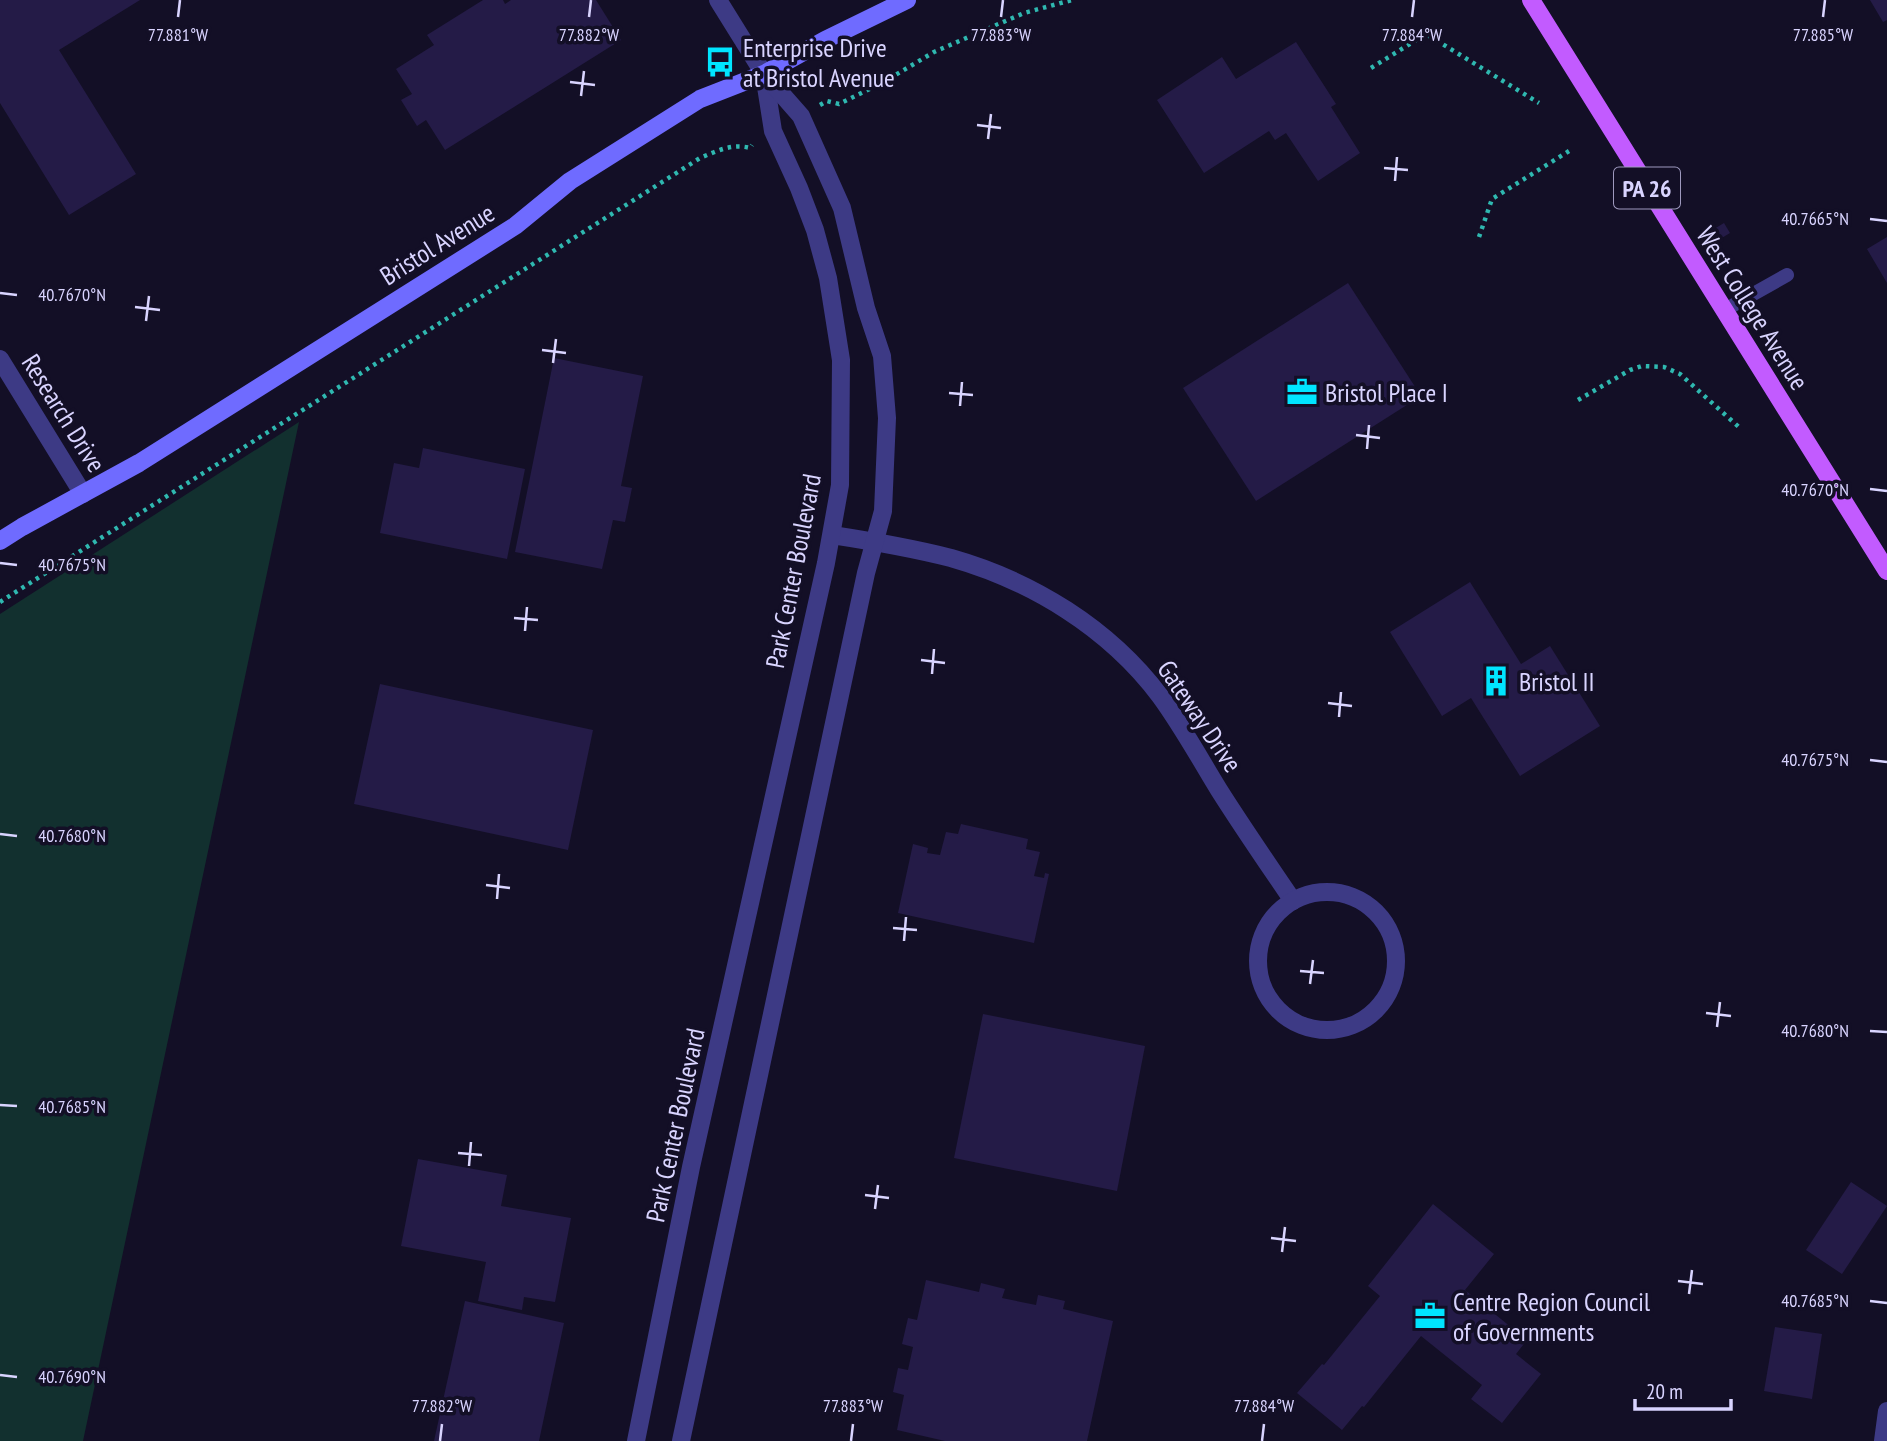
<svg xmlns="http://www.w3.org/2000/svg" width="1887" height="1441" font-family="'PT Sans Narrow',sans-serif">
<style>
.green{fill:#12302f}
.building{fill:#241b47}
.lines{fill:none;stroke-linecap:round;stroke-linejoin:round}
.path{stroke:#2fb8b0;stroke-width:4.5;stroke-dasharray:3.5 5;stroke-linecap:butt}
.lane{stroke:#3d3a85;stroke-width:14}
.street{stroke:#3d3a85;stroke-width:18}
.secondary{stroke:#6f6bff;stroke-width:18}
.primary{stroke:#c25bff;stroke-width:18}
.ticks{fill:none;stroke:#d9d4ff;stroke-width:2.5}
.labels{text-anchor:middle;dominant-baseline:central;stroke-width:7;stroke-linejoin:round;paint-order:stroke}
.shield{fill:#130f26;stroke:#9e99be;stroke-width:2}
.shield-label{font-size:24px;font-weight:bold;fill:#d9d4ff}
.poi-label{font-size:26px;fill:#d9d4ff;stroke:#130f26;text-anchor:start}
.street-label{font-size:26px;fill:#d9d4ff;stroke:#130f26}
.ticks-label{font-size:18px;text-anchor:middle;fill:#d9d4ff;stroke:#130f26;stroke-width:7;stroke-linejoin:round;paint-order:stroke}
</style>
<rect width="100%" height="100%" fill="#130f26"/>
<polygon class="green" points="299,422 83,1441 0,1441 0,614"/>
<g class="building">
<polygon points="0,0 140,0 59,50 136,174 69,215 0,103"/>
<polygon points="483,0 503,0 505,4 511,0 596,0 621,40 445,150 426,120 417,126 401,100 412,94 396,69 434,45 427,35"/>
<polygon points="1870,0 1887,0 1887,20 1883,22"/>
<polygon points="1296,42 1336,104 1331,107 1360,153 1318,181 1286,133 1275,140 1269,131 1204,173 1157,100 1222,57 1236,79"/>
<polygon points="1724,223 1730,233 1720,239 1714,229"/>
<polygon points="1887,237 1887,283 1867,249"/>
<polygon points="1348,283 1421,396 1256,501 1183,388"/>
<polygon points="554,358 643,376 621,486 632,488 625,522 613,520 602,569 515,552"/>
<polygon points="423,448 525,469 507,559 380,533 394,463 419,468"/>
<polygon points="1470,582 1521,664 1550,646 1600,726 1520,776 1471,698 1442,716 1390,632"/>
<polygon points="380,684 593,730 568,850 354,804"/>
<polygon points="961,824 1028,839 1026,849 1040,852 1034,876 1044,878 1045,873 1049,874 1034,943 898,913 913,844 928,848 927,853 940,855 946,832 958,834"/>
<polygon points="983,1014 1145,1046 1117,1191 954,1158"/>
<polygon points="418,1159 507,1175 501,1206 571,1218 555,1302 524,1297 522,1310 478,1301 486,1262 401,1246"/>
<polygon points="1851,1182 1887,1206 1842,1274 1806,1250"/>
<polygon points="1433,1204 1494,1254 1465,1290 1527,1340 1516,1354 1541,1374 1502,1423 1471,1399 1482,1385 1421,1336 1364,1407 1362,1406 1342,1430 1297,1393 1322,1364 1324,1365 1380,1296 1368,1286"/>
<polygon points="926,1280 979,1292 981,1283 1005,1289 1002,1298 1036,1305 1038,1295 1065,1301 1063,1309 1113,1321 1087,1441 945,1441 897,1430 904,1395 893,1392 898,1368 908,1370 913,1347 902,1344 908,1318 917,1320"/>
<polygon points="465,1301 564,1323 539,1441 434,1441"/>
<polygon points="1775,1327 1822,1334 1812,1399 1764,1391"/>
</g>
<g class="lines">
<g class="path">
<polyline points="1371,68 1426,34 1539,103"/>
<polyline points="820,105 827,101 839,104 882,83 934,52 1024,13 1072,0"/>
<polyline points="1479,237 1492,199 1569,151"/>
<polyline points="1578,400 1630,370 1642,366 1664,367 1680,374 1741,429"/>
<path d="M0 602 700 158C717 151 732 143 750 148L752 145"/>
</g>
<polyline class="lane" points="1723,311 1787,275"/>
<g class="street">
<polyline points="0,359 83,494"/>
<path d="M832 535C871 541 912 548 951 558 1032 581 1109 628 1160 696 1182 726 1200 759 1219 790 1243 828 1268 864 1293 901"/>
<circle cx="1327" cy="961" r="69"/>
<polyline points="636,1441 691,1167 826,563 840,485 841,360 828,278 815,230 799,188 773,131 764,74"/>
<polyline points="681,1441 866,573 883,511 887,418 882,356 866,308 842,208 801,116 764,74 718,0"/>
<polyline points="1883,1441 1887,1411"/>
</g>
<polyline class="secondary" points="0,541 22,527 139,463 515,226 570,181 700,99 764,74 825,40 907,0"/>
<polyline class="primary" points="1531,0 1887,571"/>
</g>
<path class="ticks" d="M178 17 180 0M589 17 591 0M1001 17 1003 0M1412 17 1414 0M1823 17 1825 0M570 82 595 85M581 96 584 71M977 125 1001 128M988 139 991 114M1384 168 1408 170M1395 181 1397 157M1870 219 1887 221M0 293 17 295M135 307 160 310M146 321 149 296M542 350 566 353M553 363 556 339M949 393 973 395M960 406 962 382M1356 435 1380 438M1367 449 1369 425M1870 489 1887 491M0 563 17 565M514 618 538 620M525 631 527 607M921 660 945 663M932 674 934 649M1328 703 1352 706M1339 717 1341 692M1870 760 1887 762M0 834 17 836M486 885 510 888M497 899 499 874M893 928 917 930M904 941 906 917M1300 971 1324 973M1310 984 1313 960M1706 1013 1731 1016M1717 1027 1720 1002M1870 1031 1887 1032M0 1105 17 1106M458 1153 482 1155M469 1166 471 1142M865 1195 889 1198M875 1209 878 1185M1271 1238 1296 1241M1282 1252 1285 1227M1678 1281 1703 1284M1689 1294 1692 1270M1870 1301 1887 1303M0 1375 17 1377M440 1441 442 1424M851 1441 853 1424M1262 1441 1264 1424"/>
<defs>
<g id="bus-bare" transform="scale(2.415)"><path d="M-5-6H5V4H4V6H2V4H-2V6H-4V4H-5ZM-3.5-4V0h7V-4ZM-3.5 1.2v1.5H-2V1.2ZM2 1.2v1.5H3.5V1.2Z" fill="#00e5ff" stroke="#130f26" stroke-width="2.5" paint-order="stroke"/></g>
<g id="office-bare" transform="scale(2.415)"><path d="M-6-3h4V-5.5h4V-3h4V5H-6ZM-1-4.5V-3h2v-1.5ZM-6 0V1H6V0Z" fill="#00e5ff" stroke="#130f26" stroke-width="2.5" paint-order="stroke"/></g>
<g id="building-bare" transform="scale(2.415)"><path d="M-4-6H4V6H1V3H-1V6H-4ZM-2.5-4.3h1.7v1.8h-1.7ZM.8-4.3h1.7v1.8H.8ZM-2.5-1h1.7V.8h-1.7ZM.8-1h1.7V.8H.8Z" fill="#00e5ff" stroke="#130f26" stroke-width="2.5" paint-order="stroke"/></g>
</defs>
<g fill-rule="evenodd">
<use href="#bus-bare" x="720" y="62"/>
<use href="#office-bare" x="1302" y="392"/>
<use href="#building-bare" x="1496" y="681"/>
<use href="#office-bare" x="1430" y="1316"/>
</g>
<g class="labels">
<rect class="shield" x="1614" y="167.5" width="66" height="41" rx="5"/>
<g class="shield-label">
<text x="1647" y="188">PA 26</text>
</g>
<g class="poi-label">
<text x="743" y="47">Enterprise Drive<tspan x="743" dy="30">at Bristol Avenue</tspan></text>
<text x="1325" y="392">Bristol Place I</text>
<text x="1519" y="681">Bristol II</text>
<text x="1453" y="1301">Centre Region Council<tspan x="1453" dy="30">of Governments</tspan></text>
</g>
<g class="street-label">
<text transform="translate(437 244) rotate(-32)">Bristol Avenue</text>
<text transform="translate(1753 308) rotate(58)">West College Avenue</text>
<text transform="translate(64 413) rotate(58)">Research Drive</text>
<text transform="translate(793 571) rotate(-79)">Park Center Boulevard</text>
<text transform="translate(1200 716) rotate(56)">Gateway Drive</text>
<text transform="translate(675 1125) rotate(-78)">Park Center Boulevard</text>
</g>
</g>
<g class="ticks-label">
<text x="178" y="41">77.881°W</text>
<text x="589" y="41">77.882°W</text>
<text x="1001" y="41">77.883°W</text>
<text x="1412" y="41">77.884°W</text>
<text x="1823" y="41">77.885°W</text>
<text x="1815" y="225">40.7665°N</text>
<text x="72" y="301">40.7670°N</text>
<text x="1815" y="496">40.7670°N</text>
<text x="72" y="571">40.7675°N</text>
<text x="1815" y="766">40.7675°N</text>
<text x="72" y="842">40.7680°N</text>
<text x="1815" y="1037">40.7680°N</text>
<text x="72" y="1113">40.7685°N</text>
<text x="1815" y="1307">40.7685°N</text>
<text x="72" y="1383">40.7690°N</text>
<text x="442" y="1412">77.882°W</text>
<text x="853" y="1412">77.883°W</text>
<text x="1264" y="1412">77.884°W</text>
</g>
<path d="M1635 1399v10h96v-10" fill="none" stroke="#d9d4ff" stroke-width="3.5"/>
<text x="1646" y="1399" font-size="21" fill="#d9d4ff" stroke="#130f26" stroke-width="5" paint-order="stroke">20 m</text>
</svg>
